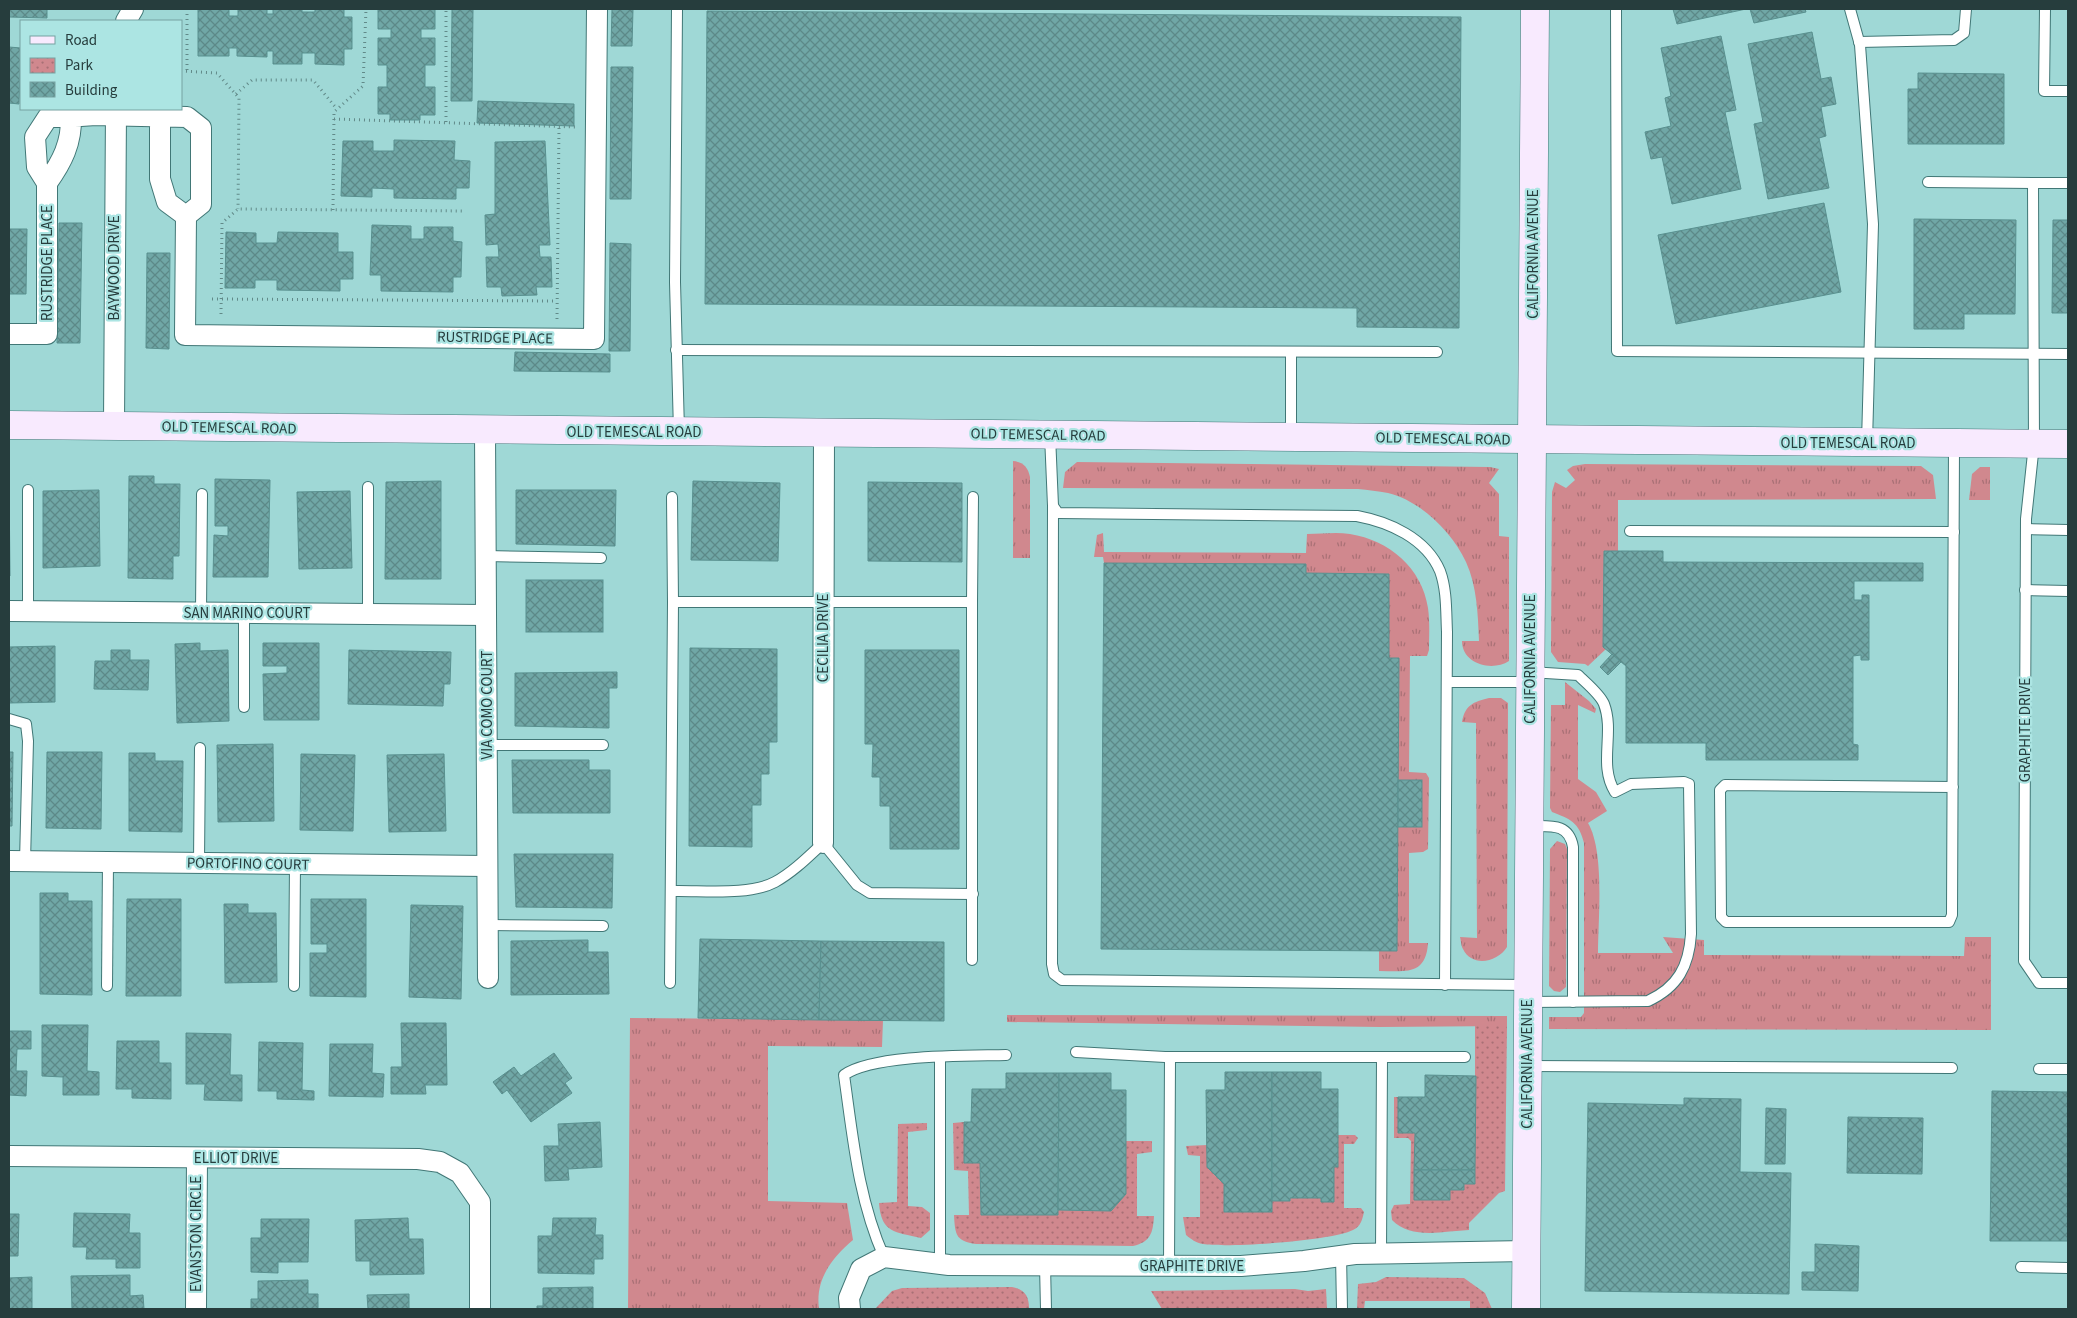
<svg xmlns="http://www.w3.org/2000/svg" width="2077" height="1318" font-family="'Source Sans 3',sans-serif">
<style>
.grass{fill:url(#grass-tufts)}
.park{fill:url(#park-dots)}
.building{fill:url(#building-cross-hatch);stroke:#59908f}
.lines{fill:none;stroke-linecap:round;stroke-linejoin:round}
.lane-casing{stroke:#417776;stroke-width:12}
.street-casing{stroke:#417776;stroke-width:22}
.secondary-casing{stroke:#417776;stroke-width:29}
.path{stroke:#618988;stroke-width:3;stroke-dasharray:1 4;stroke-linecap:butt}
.lane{stroke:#fff;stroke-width:10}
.street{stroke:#fff;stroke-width:20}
.secondary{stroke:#f8eafe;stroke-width:28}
.labels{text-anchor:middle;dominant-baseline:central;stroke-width:4.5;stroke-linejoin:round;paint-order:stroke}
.street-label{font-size:15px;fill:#263d3d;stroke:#ace5e3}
</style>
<defs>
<pattern id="grass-tufts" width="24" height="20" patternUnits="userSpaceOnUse" patternTransform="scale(1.25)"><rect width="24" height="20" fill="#d0888e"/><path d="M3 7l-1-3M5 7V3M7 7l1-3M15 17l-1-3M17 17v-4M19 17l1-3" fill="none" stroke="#a97075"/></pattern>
<pattern id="park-dots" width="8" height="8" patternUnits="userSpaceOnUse" patternTransform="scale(1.25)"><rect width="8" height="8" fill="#d0888e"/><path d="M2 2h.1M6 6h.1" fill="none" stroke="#a97075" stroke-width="1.8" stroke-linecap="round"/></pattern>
<pattern id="building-cross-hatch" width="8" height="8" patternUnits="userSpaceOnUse" patternTransform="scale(1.25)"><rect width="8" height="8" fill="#70a7a6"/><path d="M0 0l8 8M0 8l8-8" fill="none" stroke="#5c8988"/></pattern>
</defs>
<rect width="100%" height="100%" fill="#9fd8d6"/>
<g class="grass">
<path d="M1013 461C1023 462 1028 467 1030 477V558H1013Z"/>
<path d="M1077 462 1490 467 1499 469 1489 483 1499 494V536L1509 537V661C1492 672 1462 664 1462 641H1479C1478 615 1477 586 1466 562 1452 532 1421 501 1388 493 1378 491 1368 490 1358 489L1063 488 1065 472Z"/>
<polygon points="1585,464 1921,466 1933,475 1936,499 1618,500 1618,551 1604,552 1603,647 1606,649 1588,666 1585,664 1558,662 1551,652 1552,492 1555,482 1566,488 1575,480 1567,470 1573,466"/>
<polygon points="1980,467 1990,467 1990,500 1969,500 1972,474"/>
<path d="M1103 533 1104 552 1306 553 1307 534C1321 534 1336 532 1350 534 1389 540 1422 568 1428 608 1430 622 1429 637 1429 650L1427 656H1410L1409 772 1426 773 1429 778 1428 849 1423 852 1409 853V943H1428C1426 976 1405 971 1379 971V951H1397L1389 658V574L1306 573 1305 564 1104 563 1103 557H1094L1097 535Z"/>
<path d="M1565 682 1589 701 1596 709 1595 713 1578 705V779L1596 792 1607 811 1588 823C1605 852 1598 919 1598 953H1673L1663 937 1704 940V955L1964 956 1965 937H1991V1030L1549 1029V1017H1581L1584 1013V843C1579 822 1570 819 1552 812L1550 808 1551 705H1565Z"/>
<path d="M1489 698H1501L1508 703 1507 947C1498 962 1472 968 1463 949 1461 946 1461 940 1460 937L1477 938 1476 723 1462 722C1465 705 1473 702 1489 698Z"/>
<polygon points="1557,841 1565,844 1567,849 1566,987 1560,992 1554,991 1549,986 1550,849"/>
<polygon points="1007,1015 1507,1016 1507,1026 1380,1027 1007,1022"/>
<path d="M630 1018 883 1020 882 1047 768 1046V1201L847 1203 853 1240C832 1258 815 1279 819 1309H628Z"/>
</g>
<g class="park">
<path d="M1475 1026H1507L1505 1191 1499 1193 1469 1223V1230C1444 1231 1411 1240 1392 1220L1391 1211 1394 1205 1410 1204 1411 1141 1408 1138H1394V1097H1398V1133H1415L1450 1200V1190H1464V1184L1475 1183Z"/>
<path d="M964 1122V1163H980L981 1215H1057L1058 1210 1111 1211 1126 1194V1141H1152V1152L1137 1154V1216H1154C1153 1232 1151 1242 1133 1246L976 1244C956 1241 955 1235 954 1215H969L968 1171 954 1170 953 1123Z"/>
<path d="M927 1123V1130L908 1132V1206L922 1207 930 1213V1230L921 1238C895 1232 881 1233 879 1203L897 1202 898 1124Z"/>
<path d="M1338 1135H1355L1358 1138 1354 1144H1344V1208H1361L1364 1212C1362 1220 1361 1226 1353 1230 1332 1241 1227 1248 1203 1244 1196 1243 1191 1239 1186 1235L1183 1217H1200V1156L1188 1155 1186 1146 1207 1145V1167L1224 1184V1212H1271L1272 1201 1290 1198H1321V1202L1334 1167H1338Z"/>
<polygon points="1386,1277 1464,1278 1485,1293 1492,1309 1470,1309 1470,1301 1365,1301 1364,1309 1357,1309 1358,1284 1376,1282"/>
<path d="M1012 1287C1025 1290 1029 1296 1029 1309H875L892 1291 902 1288Z"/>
<polygon points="1295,1289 1308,1291 1326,1289 1327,1309 1162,1309 1151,1291"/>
</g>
<g class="building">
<polygon points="9,9 47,9 47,18 9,17"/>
<polygon points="198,9 229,9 229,16 238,16 238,9 267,9 267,14 273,14 273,9 302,9 302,12 315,12 315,9 344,9 344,17 352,17 352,49 344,49 344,65 315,64 315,53 302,53 302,64 273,64 273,51 267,51 267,57 237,56 237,48 229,48 229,56 198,56"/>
<polygon points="378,9 435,9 435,29 421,29 421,38 435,38 435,65 425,65 425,87 435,87 435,115 420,115 420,120 390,120 390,114 378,114 378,87 387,87 387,65 378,65 378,38 391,38 391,29 378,29"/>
<polygon points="452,9 473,9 472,101 451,101"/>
<polygon points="612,9 633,9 632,46 611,46"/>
<polygon points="1673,9 1746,9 1677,24"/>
<polygon points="1750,9 1805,9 1806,12 1754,23"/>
<polygon points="707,11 1461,17 1459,328 1357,327 1357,308 705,304"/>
<polygon points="1812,32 1821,79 1831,77 1836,104 1821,107 1826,136 1819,138 1829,188 1768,199 1754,124 1763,122 1748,44"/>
<polygon points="1721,36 1736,110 1725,112 1741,189 1672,204 1662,157 1651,159 1645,132 1671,126 1665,98 1671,96 1661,48"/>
<polygon points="9,47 21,48 19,104 9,103"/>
<polygon points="611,67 633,67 631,199 610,199"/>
<polygon points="1918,73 2004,74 2004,144 1908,144 1908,89 1918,89"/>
<polygon points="478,101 574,104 574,126 477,123"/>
<polygon points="394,140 455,141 454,160 470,161 469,188 456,188 456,199 394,198 394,189 372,188 372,197 341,196 343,141 373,141 373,151 394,151"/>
<polygon points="545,141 550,245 539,245 540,257 551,257 552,287 536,287 537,295 502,296 501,287 487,287 486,257 499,257 498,244 486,245 485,215 495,214 495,142"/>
<polygon points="1824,203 1841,292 1676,324 1658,235"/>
<polygon points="1914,219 2016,220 2015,314 1964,314 1964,329 1914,329"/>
<polygon points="2053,220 2068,220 2068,313 2052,313"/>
<polygon points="59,223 82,223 80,343 57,343"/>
<polygon points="372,225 411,226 411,239 424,239 424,227 453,227 453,241 462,242 461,277 453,277 453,292 381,291 381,275 370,275"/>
<polygon points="9,229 27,229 26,294 9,294"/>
<polygon points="226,232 256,233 256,243 277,243 278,232 338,233 338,252 353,252 353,279 340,279 340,291 277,290 277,280 255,280 255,288 225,288"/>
<polygon points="610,243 631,244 630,351 609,351"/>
<polygon points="147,253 170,253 169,349 146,348"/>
<polygon points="515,352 610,354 610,372 514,371"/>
<polygon points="129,476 154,476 154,484 180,484 179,556 173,556 173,579 128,578"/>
<polygon points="215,479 270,480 268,577 213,577 214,535 228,536 228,526 215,526"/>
<polygon points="441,481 441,579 385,579 386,482"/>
<polygon points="693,481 780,483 778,561 691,560"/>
<polygon points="9,482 10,576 9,576"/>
<polygon points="868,482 962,483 962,562 868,561"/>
<polygon points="99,490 100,566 43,568 43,491"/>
<polygon points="516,490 616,490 615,546 516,544"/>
<polygon points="350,491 352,568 299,569 297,492"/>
<polygon points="1604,551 1663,551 1663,562 1923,563 1923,581 1854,581 1854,600 1862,600 1862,595 1869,595 1869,660 1861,660 1861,655 1853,656 1853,744 1858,745 1858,760 1706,760 1706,743 1626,743 1626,666 1603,647"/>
<polygon points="1104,563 1306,564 1306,573 1389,574 1389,658 1399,658 1397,951 1101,949"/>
<rect x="526" y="580" width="77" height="52"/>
<polygon points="200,643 200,651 228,650 229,721 177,723 175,644"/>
<polygon points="263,643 319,643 319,720 264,720 263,674 287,673 287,666 263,666"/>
<polygon points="55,646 55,702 9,703 9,647"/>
<polygon points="690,648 777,649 777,742 769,742 769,774 761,774 761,805 752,805 752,847 689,846"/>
<polygon points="111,650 130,650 130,660 149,660 148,690 94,689 95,661 111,661"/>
<polygon points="349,650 451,652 450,684 444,684 443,706 348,704"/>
<polygon points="865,650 959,650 959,849 890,849 890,806 880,806 880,777 872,777 873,744 865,744"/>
<polygon points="1612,654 1621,662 1608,675 1600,667"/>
<polygon points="617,672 617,688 609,688 609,728 515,726 515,673"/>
<polygon points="273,744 274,821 218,822 217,745"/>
<polygon points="9,752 13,752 12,826 9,826"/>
<polygon points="47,752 102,752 101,829 46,828"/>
<polygon points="129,753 155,753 155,761 183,761 182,832 129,831"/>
<polygon points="301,754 355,755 353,831 300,830"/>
<polygon points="444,754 446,831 389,832 387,755"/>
<polygon points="512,760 589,760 589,770 610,770 610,813 513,813"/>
<rect x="1398" y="780" width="24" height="47"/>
<polygon points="514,854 613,854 612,908 516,907"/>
<polygon points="40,893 68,893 68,901 92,901 92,995 40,994"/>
<polygon points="127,899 181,899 181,996 126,996"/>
<polygon points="311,899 366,899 366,997 310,996 310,953 327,953 327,944 311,944"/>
<polygon points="224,904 248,904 248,913 276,913 277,982 225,983"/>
<polygon points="411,905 463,906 461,999 409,997"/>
<polygon points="700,939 821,941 819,1020 698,1018"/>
<polygon points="588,940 588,952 608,952 609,994 511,995 511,941"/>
<polygon points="821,941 944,942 944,1021 819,1020"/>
<polygon points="401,1023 446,1023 447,1085 425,1085 426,1094 391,1094 391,1067 402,1067"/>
<polygon points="42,1025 88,1025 87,1071 99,1072 99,1095 63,1095 63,1077 42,1076"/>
<polygon points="9,1031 31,1031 31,1049 17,1049 16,1071 27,1071 26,1096 9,1095"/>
<polygon points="186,1033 231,1034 230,1075 242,1075 242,1101 204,1100 205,1084 186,1084"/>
<polygon points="117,1041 159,1041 159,1063 171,1063 171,1099 132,1098 132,1089 116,1089"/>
<polygon points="259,1042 303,1043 302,1090 314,1091 314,1100 277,1099 277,1091 258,1091"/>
<polygon points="330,1044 373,1044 372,1073 384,1074 383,1097 329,1096"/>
<polygon points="554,1053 572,1078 565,1083 572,1093 531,1122 507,1090 502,1094 493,1082 514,1067 521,1076"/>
<polygon points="1225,1072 1272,1072 1272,1212 1224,1212 1224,1184 1207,1167 1206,1090 1225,1090"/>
<polygon points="1272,1072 1321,1072 1321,1089 1338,1089 1338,1167 1334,1167 1334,1202 1321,1202 1321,1198 1290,1198 1290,1201 1272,1201"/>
<polygon points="1006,1073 1059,1073 1058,1215 981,1215 980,1163 964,1163 964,1122 971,1122 972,1089 1006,1089"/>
<polygon points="1059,1073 1111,1073 1111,1090 1126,1090 1126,1194 1111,1211 1058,1210"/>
<polygon points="1425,1075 1476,1076 1475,1170 1414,1170 1415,1133 1398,1133 1398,1097 1425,1097"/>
<polygon points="1992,1091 2068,1092 2068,1241 1990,1241"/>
<polygon points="1684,1098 1741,1099 1740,1172 1791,1173 1789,1294 1585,1291 1588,1103 1684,1105"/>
<polygon points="1766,1108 1786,1109 1785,1164 1765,1164"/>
<polygon points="1848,1117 1923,1118 1922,1174 1847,1173"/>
<polygon points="600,1122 602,1167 568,1169 569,1180 545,1181 544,1146 559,1146 558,1124"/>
<polygon points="1414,1170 1475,1170 1475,1184 1464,1184 1464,1190 1450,1190 1450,1200 1414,1200"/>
<polygon points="74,1213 130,1214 129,1233 140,1233 140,1268 116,1268 116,1259 86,1259 87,1247 73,1247"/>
<polygon points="9,1214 19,1214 18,1256 9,1256"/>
<polygon points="408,1218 409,1239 423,1239 424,1274 370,1275 370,1261 356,1261 355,1220"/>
<polygon points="553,1218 596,1218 595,1235 603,1235 603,1259 594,1259 594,1274 538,1273 538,1236 552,1236"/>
<polygon points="261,1219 309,1219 308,1262 278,1262 278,1273 251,1272 251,1238 261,1238"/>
<polygon points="1815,1244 1859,1246 1858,1291 1802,1290 1802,1272 1815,1272"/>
<polygon points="130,1275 130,1296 143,1295 144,1309 72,1309 71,1276"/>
<polygon points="32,1277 32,1309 9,1309 9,1278"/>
<polygon points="308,1280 308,1294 318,1294 318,1309 251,1309 251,1299 258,1299 258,1281"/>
<polygon points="593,1287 593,1309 537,1309 537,1306 543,1306 543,1288"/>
<polygon points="409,1294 409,1309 368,1309 367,1295"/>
</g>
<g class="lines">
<g class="lane-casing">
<g id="lane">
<polyline points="677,9 675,282 679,431"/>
<polyline points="1616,9 1617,351 2068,354"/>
<polyline points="1850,9 1860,45 1873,224 1867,442"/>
<polyline points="2045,9 2044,91 2068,91"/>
<polyline points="1859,42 1954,40 1964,33 1966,9"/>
<polyline points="1928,182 2033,183"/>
<polyline points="2068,183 2033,183 2034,444 2026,519 2024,961 2039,983 2068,983"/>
<polyline points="676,350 1437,352"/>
<polyline points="1291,352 1291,436"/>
<path d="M1050 435 1053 506 1058 513 1357 516C1389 522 1426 538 1440 571 1447 590 1446 612 1447 632L1445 985"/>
<polyline points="368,487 368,614"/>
<polyline points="28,490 28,611"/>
<polyline points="672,497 673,602"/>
<polyline points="1053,506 1052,964 1054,974 1062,980 1527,985"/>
<polyline points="2026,529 2068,530"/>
<polyline points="1630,531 1954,532"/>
<polyline points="486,556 601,558"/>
<polyline points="2025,590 2068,591"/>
<polyline points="972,602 973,497"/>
<polyline points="201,613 202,494"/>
<polyline points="244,613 244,707"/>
<polyline points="1447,682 1529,682"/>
<polyline points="9,719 26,724 28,741 25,862"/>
<polyline points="487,745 603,745"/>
<polyline points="1953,787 1725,785 1720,790 1721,917 1726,922 1949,922 1952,915 1954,444"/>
<path d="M1530 826C1551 826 1569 823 1573 847V1002"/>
<polyline points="199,863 200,748"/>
<path d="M671 891C701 890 749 896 775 882 793 872 808 857 823 843L857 885 870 893 973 894"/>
<polyline points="488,925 603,926"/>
<polyline points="670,983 673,602 972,602 972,960"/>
<polyline points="107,986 108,862"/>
<polyline points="294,986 295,864"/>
<path d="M1529 1002 1648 1001C1678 987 1689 966 1691 934L1689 784 1684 782 1631 784 1615 792C1598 765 1615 733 1604 704 1600 694 1586 683 1578 675L1530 672"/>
<polyline points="1076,1052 1165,1057 1465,1057"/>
<polyline points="1528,1066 1952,1068"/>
<polyline points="2039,1069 2068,1069"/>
<polyline points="1381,1253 1382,1057"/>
<polyline points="1341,1254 1342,1309"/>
<path d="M884 1257C858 1198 853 1138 844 1075 874 1054 968 1056 1006 1055"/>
<polyline points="940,1264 940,1057"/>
<polyline points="1045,1265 1046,1309"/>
<polyline points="1169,1266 1170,1057"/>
<polyline points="2021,1267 2068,1268"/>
</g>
</g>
<g class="street-casing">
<g id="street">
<polyline points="126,21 133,9"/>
<path d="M71 116C72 143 62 162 47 183L37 167 35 137 48 117C64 117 80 116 96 115L187 117 201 128V204L186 216 167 202 160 179V116"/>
<polyline points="186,216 185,335 594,339 597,9"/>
<polyline points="9,334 47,334 47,183"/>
<polyline points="114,426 116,109"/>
<polyline points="485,431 488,978"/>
<polyline points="9,611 486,615"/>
<polyline points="823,843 824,432"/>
<polyline points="9,861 487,866"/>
<polyline points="9,1156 418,1159 440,1162 460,1173 480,1202 480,1309"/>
<polyline points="196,1309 197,1158"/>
<polyline points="850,1309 849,1298 861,1269 884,1257 949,1265 1241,1266 1304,1261 1355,1254 1526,1251"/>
</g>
</g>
<g class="secondary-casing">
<g id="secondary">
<polyline points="9,425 2068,444"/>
<polyline points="1526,1309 1535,9"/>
</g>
</g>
<g class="path">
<polyline points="187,9 187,72"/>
<polyline points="181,71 217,73 239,98 238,209"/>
<polyline points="236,94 252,80 313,80 337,109"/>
<polyline points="334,119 576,127"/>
<polyline points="446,122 446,9"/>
<polyline points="333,210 334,112 363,86 366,9"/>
<polyline points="212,299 557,301"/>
<polyline points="221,314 222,223 238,209 465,211"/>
<polyline points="557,319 559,126"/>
</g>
<use href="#lane" class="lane"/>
<use href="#street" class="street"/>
<use href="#secondary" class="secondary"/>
</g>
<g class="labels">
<g class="street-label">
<text transform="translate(1533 254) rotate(-90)">CALIFORNIA AVENUE</text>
<text transform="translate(47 263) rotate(-90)">RUSTRIDGE PLACE</text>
<text transform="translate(114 268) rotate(-90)">BAYWOOD DRIVE</text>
<text transform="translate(495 338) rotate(1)">RUSTRIDGE PLACE</text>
<text transform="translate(229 428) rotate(1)">OLD TEMESCAL ROAD</text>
<text x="634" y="432">OLD TEMESCAL ROAD</text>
<text transform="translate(1038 435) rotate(1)">OLD TEMESCAL ROAD</text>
<text transform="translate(1443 439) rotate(1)">OLD TEMESCAL ROAD</text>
<text x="1848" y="443">OLD TEMESCAL ROAD</text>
<text x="247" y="613">SAN MARINO COURT</text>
<text transform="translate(823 638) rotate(-90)">CECILIA DRIVE</text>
<text transform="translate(1530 659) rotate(-90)">CALIFORNIA AVENUE</text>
<text transform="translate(487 705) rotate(-90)">VIA COMO COURT</text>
<text transform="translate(2025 730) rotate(-90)">GRAPHITE DRIVE</text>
<text transform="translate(248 864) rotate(1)">PORTOFINO COURT</text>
<text transform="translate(1527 1064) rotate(-90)">CALIFORNIA AVENUE</text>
<text x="236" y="1158">ELLIOT DRIVE</text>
<text transform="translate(196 1234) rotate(-90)">EVANSTON CIRCLE</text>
<text x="1192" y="1266">GRAPHITE DRIVE</text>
</g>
</g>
<rect width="2077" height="1318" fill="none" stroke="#263d3d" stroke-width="20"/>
<rect x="20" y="20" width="162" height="90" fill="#ace5e3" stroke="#76a2a1"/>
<rect x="30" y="36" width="25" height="8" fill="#f8eafe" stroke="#76a2a1"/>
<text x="65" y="45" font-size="15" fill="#263d3d">Road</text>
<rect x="30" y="58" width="25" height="15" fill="url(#park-dots)" stroke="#76a2a1"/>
<text x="65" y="70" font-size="15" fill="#263d3d">Park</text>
<rect x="30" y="82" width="25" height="15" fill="url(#building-cross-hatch)" stroke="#76a2a1"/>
<text x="65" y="95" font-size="15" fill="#263d3d">Building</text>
</svg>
